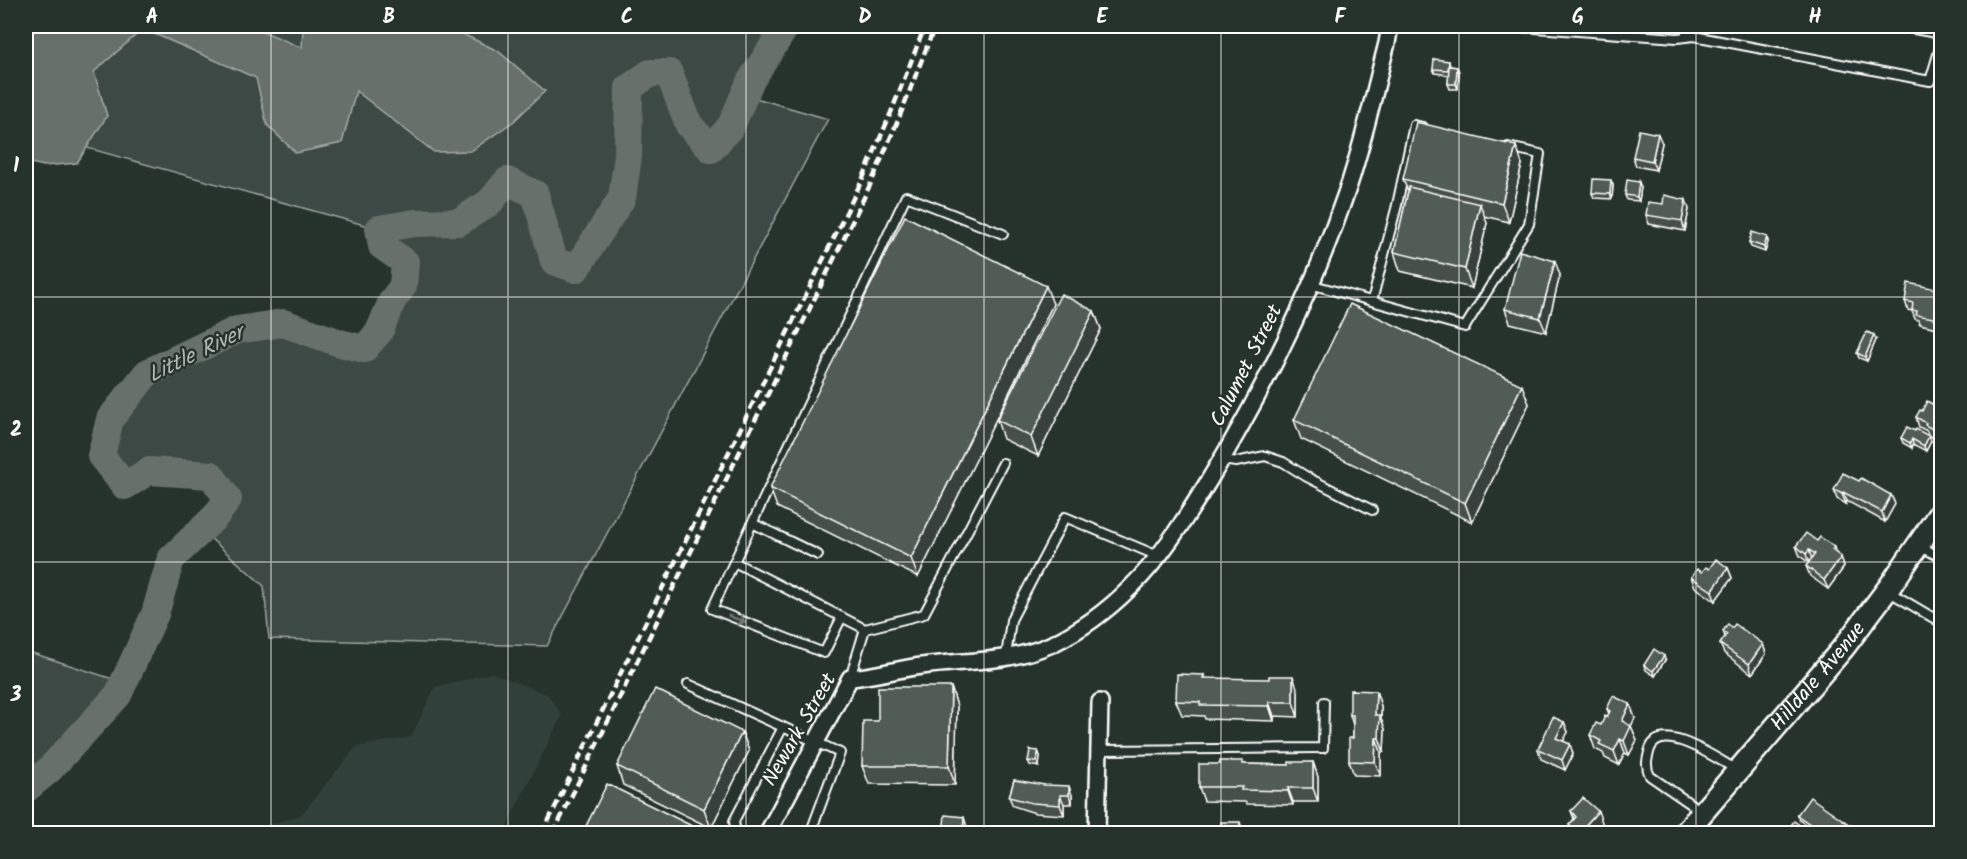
<svg xmlns="http://www.w3.org/2000/svg" width="1967" height="859" font-family="Kalam,sans-serif">
<style>
.built{fill:#333f3a}
.green{fill:#3e4944;stroke:#9ea4a2;stroke-width:1.5}
.water{fill:#67706c;stroke:#a4a9a7;stroke-width:1.5}
.lines{fill:none;stroke-linecap:round;stroke-linejoin:round}
.river{stroke:#67706c;stroke-width:28}
.lane-casing{stroke:#fff;stroke-width:12}
.street-casing{stroke:#fff;stroke-width:20}
.secondary-casing{stroke:#fff;stroke-width:26}
.lane{stroke:#26332d;stroke-width:8}
.street{stroke:#26332d;stroke-width:15}
.secondary{stroke:#26332d;stroke-width:21}
.rail{stroke:#fff;stroke-width:4.5;stroke-dasharray:9 4.5;stroke-linecap:butt}
.wall{fill:#464f4b;stroke:#fff;stroke-width:1.5}
.shaded-wall{fill:#39403d;stroke:#fff;stroke-width:1.5}
.building{fill:#515c57;stroke:#fff;stroke-width:1.5}
.oneway{stroke:#727a76}
.grid{fill:none;stroke:#fff;stroke-width:1.5;stroke-opacity:0.55}
.labels{text-anchor:middle;dominant-baseline:central;stroke-width:5;stroke-linejoin:round;paint-order:stroke}
.street-label{font-size:21px;fill:#fff;stroke:#26332d}
.water-label{font-size:22px;font-style:italic;fill:#b3b8b6;stroke:#26332d}
.neatline{fill:none;stroke:#fff;stroke-width:2}
.grid-label{font-size:20px;text-anchor:middle;font-weight:bold;fill:#fff}
</style>
<rect width="100%" height="100%" fill="#26332d"/>
<filter id="ink" filterUnits="userSpaceOnUse"><feTurbulence type="fractalNoise" baseFrequency=".0167" numOctaves="2"/><feDisplacementMap in="SourceGraphic" scale="12" xChannelSelector="R" yChannelSelector="G"/><feConvolveMatrix kernelMatrix="1 2 1 2 8 2 1 2 1" color-interpolation-filters="sRGB"/></filter>
<g filter="url(#ink)">
<polygon class="built" points="492,673 548,695 562,715 503,833 223,833 249,831 301,815 356,747 411,737 435,687"/>
<g class="green">
<polygon points="26,26 790,26 745,95 828,119 547,646 269,639 264,586 201,530 215,517 228,499 211,475 149,471 125,486 101,456 110,419 147,373 237,330 283,323 340,343 364,349 379,332 392,301 403,286 405,262 382,246 379,229 26,131"/>
<polygon points="26,651 119,681 119,706 49,770 26,789"/>
</g>
<polygon class="water" points="26,26 251,26 302,48 303,26 446,26 498,51 545,91 514,121 471,151 434,152 356,91 342,143 296,153 267,125 256,78 143,29 94,72 107,116 77,163 44,166 26,162"/>
<g class="lines">
<polyline class="river" points="26,789 49,770 118,695 155,614 171,559 215,517 228,499 211,475 149,471 125,486 101,456 110,419 147,373 237,330 283,323 340,343 364,349 379,332 392,301 403,286 405,262 382,246 379,229 415,223 459,222 490,202 507,181 535,194 554,261 576,269 622,198 628,156 629,88 650,73 669,73 689,125 711,149 731,126 750,82 786,26"/>
<g class="lane-casing">
<g id="lane">
<polyline points="1505,26 1677,38 1694,36 1930,81 1942,41"/>
<polyline points="1897,26 1942,34"/>
<polyline points="1685,37 1688,26"/>
<polyline points="1310,284 1465,327 1529,224 1540,154 1508,147"/>
<polyline points="1372,301 1397,205 1414,125 1423,127"/>
<polyline points="1221,460 1236,462 1265,456 1283,462 1307,477 1372,510"/>
<polyline points="752,523 818,555"/>
<polyline points="1919,546 1942,558"/>
<polyline points="734,562 865,629"/>
<polyline points="1888,591 1942,623"/>
<polyline points="842,617 824,653 712,609 906,196 1003,234"/>
<polyline points="1006,657 1011,620 1065,517 1158,556"/>
<polyline points="850,678 865,629 924,614 1003,463"/>
<polyline points="688,684 840,753 810,834"/>
<polyline points="1099,750 1323,748 1324,702"/>
<path d="M1701 811 1650 776C1645 766 1647 759 1650 749 1661 719 1720 761 1737 770"/>
<polyline points="736,834 734,821 783,727"/>
</g>
</g>
<g class="street-casing">
<g id="street">
<path d="M767 834 850 678C874 676 898 669 922 666 967 660 1010 663 1052 644 1081 630 1107 611 1130 588 1161 558 1185 519 1208 482 1265 389 1314 288 1349 185 1364 139 1375 90 1387 43L1390 26"/>
<polyline points="1097,834 1100,702"/>
</g>
</g>
<g class="secondary-casing">
<g id="secondary">
<path id="s1" d="M1684 834 1844 647 1890 586 1942 510"/>
</g>
</g>
<use href="#lane" class="lane"/>
<use href="#street" class="street"/>
<use href="#secondary" class="secondary"/>
<g class="rail">
<polyline points="542,834 863,178 890,115 925,26"/>
<polyline points="553,834 872,181 899,118 935,26"/>
</g>
</g>
<g class="wall">
<polygon points="1449,61 1450,66 1457,67 1459,72 1458,89 1450,89 1448,84 1449,75 1435,73 1433,69"/>
<polygon points="1662,143 1656,170 1636,166 1633,157"/>
<polygon points="1522,164 1509,222 1484,216 1487,223 1472,288 1400,271 1394,252 1408,192 1403,179"/>
<polygon points="1613,185 1612,199 1594,198 1592,193"/>
<polygon points="1641,187 1639,201 1627,200 1625,195"/>
<polygon points="1663,204 1689,209 1685,231 1649,224 1646,215"/>
<polygon points="1767,237 1768,242 1765,252 1751,247 1749,242"/>
<polygon points="1560,275 1546,332 1510,323 1505,309"/>
<polygon points="1941,290 1941,329 1920,324 1918,320 1915,319 1912,311 1908,310 1905,301"/>
<polygon points="1053,304 918,577 777,507 770,488"/>
<polygon points="1094,311 1101,329 1038,456 1003,439 997,420"/>
<polygon points="1876,340 1867,361 1859,358 1857,353"/>
<polygon points="1529,404 1472,522 1301,439 1294,420"/>
<polygon points="1941,409 1941,442 1928,435 1927,431 1919,427 1916,417 1922,411"/>
<polygon points="1929,436 1931,441 1926,451 1913,444 1912,448 1903,443 1901,438"/>
<polygon points="1859,481 1891,495 1895,504 1885,522 1847,501 1846,504 1837,499 1834,490"/>
<polygon points="1817,541 1834,547 1836,554 1841,557 1844,567 1828,589 1810,576 1806,566 1809,563 1800,556 1796,546"/>
<polygon points="1728,568 1732,578 1715,601 1695,587 1691,577 1702,572"/>
<polygon points="1723,631 1763,644 1766,654 1752,674 1724,653 1720,644 1725,637"/>
<polygon points="1665,660 1655,676 1646,670 1644,665"/>
<polygon points="1204,675 1204,678 1298,691 1298,717 1274,716 1274,721 1205,719 1204,716 1182,715 1176,701"/>
<polygon points="951,687 957,706 955,785 869,784 862,766 878,721"/>
<polygon points="1376,691 1381,706 1381,718 1385,729 1384,752 1381,752 1381,776 1354,775 1349,761 1353,738 1353,725 1350,715"/>
<polygon points="1607,709 1635,718 1631,726 1637,740 1629,755 1625,753 1619,765 1605,758 1603,753 1595,749 1590,735 1601,725 1607,717 1609,714"/>
<polygon points="1564,722 1568,732 1563,741 1573,754 1565,770 1541,759 1538,749"/>
<polygon points="742,732 749,751 711,828 623,785 617,766"/>
<polygon points="1038,751 1040,756 1039,767 1030,765 1028,761"/>
<polygon points="1313,762 1318,777 1318,802 1293,802 1293,805 1247,804 1245,802 1204,801 1199,787 1244,764 1289,765"/>
<polygon points="1014,780 1072,795 1072,804 1064,804 1064,815 1035,813 1013,806 1009,797"/>
<polygon points="1571,811 1603,825 1596,834 1572,834 1569,825 1574,819"/>
<polygon points="1797,815 1863,834 1819,834 1799,820"/>
</g>
<g class="shaded-wall">
<polygon points="1457,67 1459,72 1458,89 1456,84"/>
<polygon points="1658,134 1662,143 1656,170 1652,161"/>
<polygon points="1516,146 1522,164 1509,222 1502,203"/>
<polygon points="1611,180 1613,185 1612,199 1610,194"/>
<polygon points="1639,182 1641,187 1639,201 1637,197"/>
<polygon points="1686,200 1689,209 1685,231 1682,221"/>
<polygon points="1480,204 1487,223 1472,288 1465,269"/>
<polygon points="1767,237 1768,242 1765,252 1764,247"/>
<polygon points="1555,261 1560,275 1546,332 1540,318"/>
<polygon points="1046,286 1053,304 918,577 911,558"/>
<polygon points="1941,307 1941,327 1939,319"/>
<polygon points="1094,311 1101,329 1038,456 1031,437"/>
<polygon points="1874,335 1876,340 1867,361 1865,357"/>
<polygon points="1522,385 1529,404 1472,522 1465,503"/>
<polygon points="1929,436 1931,441 1926,451 1924,446"/>
<polygon points="1912,439 1913,444 1912,448 1910,443"/>
<polygon points="1843,492 1847,501 1846,504 1842,494"/>
<polygon points="1891,495 1895,504 1885,522 1882,512"/>
<polygon points="1809,550 1812,560 1809,563 1806,554"/>
<polygon points="1841,557 1844,567 1828,589 1824,580"/>
<polygon points="1728,568 1732,578 1715,601 1712,591"/>
<polygon points="1763,644 1766,654 1752,674 1749,664"/>
<polygon points="1664,656 1665,660 1655,676 1653,671"/>
<polygon points="1293,676 1298,691 1298,717 1293,702"/>
<polygon points="951,687 957,706 955,785 949,766"/>
<polygon points="1376,691 1381,706 1381,718 1385,729 1384,752 1379,738 1375,715"/>
<polygon points="1269,702 1274,716 1274,721 1269,706"/>
<polygon points="1630,704 1635,718 1631,726 1637,740 1629,755 1624,741 1622,721"/>
<polygon points="1564,722 1568,732 1560,747 1556,738"/>
<polygon points="742,732 749,751 711,828 704,809"/>
<polygon points="1376,738 1381,752 1381,776 1375,762"/>
<polygon points="1620,739 1625,753 1619,765 1614,751"/>
<polygon points="1570,744 1573,754 1565,770 1562,760"/>
<polygon points="1038,751 1040,756 1039,767 1037,762"/>
<polygon points="1313,762 1318,777 1318,802 1313,788"/>
<polygon points="1069,786 1072,795 1072,804 1069,795"/>
<polygon points="1288,788 1293,802 1293,805 1288,791"/>
<polygon points="1060,795 1064,804 1064,815 1060,805"/>
<polygon points="1598,811 1603,825 1596,834 1585,834 1583,828"/>
<polygon points="964,817 967,827 967,834 963,834"/>
<polygon points="1240,822 1243,832 1243,834 1240,834"/>
<polygon points="694,827 697,834 692,834"/>
</g>
<g class="building">
<polygon points="1434,59 1449,61 1448,70 1433,69"/>
<polygon points="1449,66 1457,67 1456,84 1448,84"/>
<polygon points="1416,122 1516,146 1502,203 1403,179"/>
<polygon points="1639,130 1658,134 1652,161 1633,157"/>
<polygon points="1593,179 1611,180 1610,194 1592,193"/>
<polygon points="1627,180 1639,182 1637,197 1625,195"/>
<polygon points="1409,187 1480,204 1465,269 1394,252"/>
<polygon points="1664,195 1686,200 1682,221 1646,215 1648,202 1663,204"/>
<polygon points="905,216 1046,286 911,558 770,488"/>
<polygon points="1752,232 1767,237 1764,247 1749,242"/>
<polygon points="1520,251 1555,261 1540,318 1505,309"/>
<polygon points="1908,283 1941,290 1941,307 1939,319 1916,315 1917,311 1912,310 1913,303 1905,301"/>
<polygon points="1061,294 1094,311 1031,437 997,420"/>
<polygon points="1350,304 1522,385 1465,503 1294,420"/>
<polygon points="1867,332 1874,335 1865,357 1857,353"/>
<polygon points="1927,401 1941,409 1941,434 1925,425 1926,423 1916,417 1920,410 1922,411"/>
<polygon points="1907,427 1915,431 1916,429 1929,436 1924,446 1912,439 1910,443 1901,438"/>
<polygon points="1843,473 1859,481 1861,478 1891,495 1882,512 1843,492 1842,494 1834,490"/>
<polygon points="1806,533 1817,541 1820,537 1834,547 1832,550 1841,557 1824,580 1806,566 1815,554 1809,550 1806,554 1796,546"/>
<polygon points="1716,559 1728,568 1712,591 1691,577 1697,569 1702,572 1706,567 1709,569"/>
<polygon points="1728,624 1732,628 1735,624 1763,644 1749,664 1720,644 1727,634 1723,631"/>
<polygon points="1654,649 1664,656 1653,671 1644,665"/>
<polygon points="1177,674 1204,675 1203,678 1269,679 1269,676 1293,676 1293,702 1269,702 1269,706 1200,705 1200,702 1176,701"/>
<polygon points="878,687 951,687 949,766 862,766 863,721 878,721"/>
<polygon points="655,689 742,732 704,809 617,766"/>
<polygon points="1350,690 1376,691 1375,715 1380,715 1379,738 1376,738 1375,762 1349,761 1349,738 1353,738 1353,715 1350,715"/>
<polygon points="1613,696 1630,704 1622,721 1631,726 1624,741 1620,739 1614,751 1599,744 1601,741 1590,735 1596,723 1601,725 1605,716 1607,717 1610,711 1607,709"/>
<polygon points="1553,717 1564,722 1556,738 1570,744 1562,760 1538,749"/>
<polygon points="1030,750 1038,751 1037,762 1028,761"/>
<polygon points="1220,761 1243,761 1243,764 1289,765 1289,762 1313,762 1313,788 1288,788 1288,791 1241,790 1242,787 1199,787 1199,764 1220,764"/>
<polygon points="1014,780 1045,785 1069,786 1069,795 1060,795 1060,805 1032,803 1009,797"/>
<polygon points="607,784 694,827 692,834 587,834 583,832"/>
<polygon points="1810,797 1863,834 1824,834 1797,815"/>
<polygon points="1583,798 1598,811 1583,828 1589,834 1578,834 1569,825 1576,817 1571,811"/>
<polygon points="945,815 964,817 963,834 943,834"/>
<polygon points="1794,821 1812,834 1785,834"/>
<rect x="1221" y="822" width="19" height="12"/>
</g>
<defs><path id="oneway-shaft" d="M-6 0H5M1.5-3L5.5 0L1.5 3" fill="none" stroke-width="1.6" stroke-linecap="round" stroke-linejoin="round" transform="scale(1.5)"/></defs>
<use class="oneway" href="#oneway-shaft" transform="translate(737 619) rotate(21)"/>
</g>
<path class="grid" d="M271 26V834M508 26V834M746 26V834M984 26V834M1221 26V834M1459 26V834M1696 26V834M26 297H1942M26 562H1942"/>
<g class="labels">
<g class="street-label">
<text transform="translate(1247 366) rotate(-63)">Calumet Street</text>
<text stroke="none"><textPath href="#s1" startOffset="207">Hilldale Avenue</textPath></text>
<text transform="translate(800 730) rotate(-60)">Newark Street</text>
</g>
<g class="water-label">
<text transform="translate(196 355) rotate(-26)">Little River</text>
</g>
</g>
<rect width="1967" height="859" fill="none" stroke="#26332d" stroke-width="66"/>
<rect x="33" y="33" width="1901" height="793" class="neatline"/>
<g class="grid-label">
<text x="152" y="23">A</text>
<text x="389" y="23">B</text>
<text x="627" y="23">C</text>
<text x="865" y="23">D</text>
<text x="1102" y="23">E</text>
<text x="1340" y="23">F</text>
<text x="1578" y="23">G</text>
<text x="1815" y="23">H</text>
<text x="16" y="172">1</text>
<text x="16" y="436">2</text>
<text x="16" y="701">3</text>
</g>
</svg>
